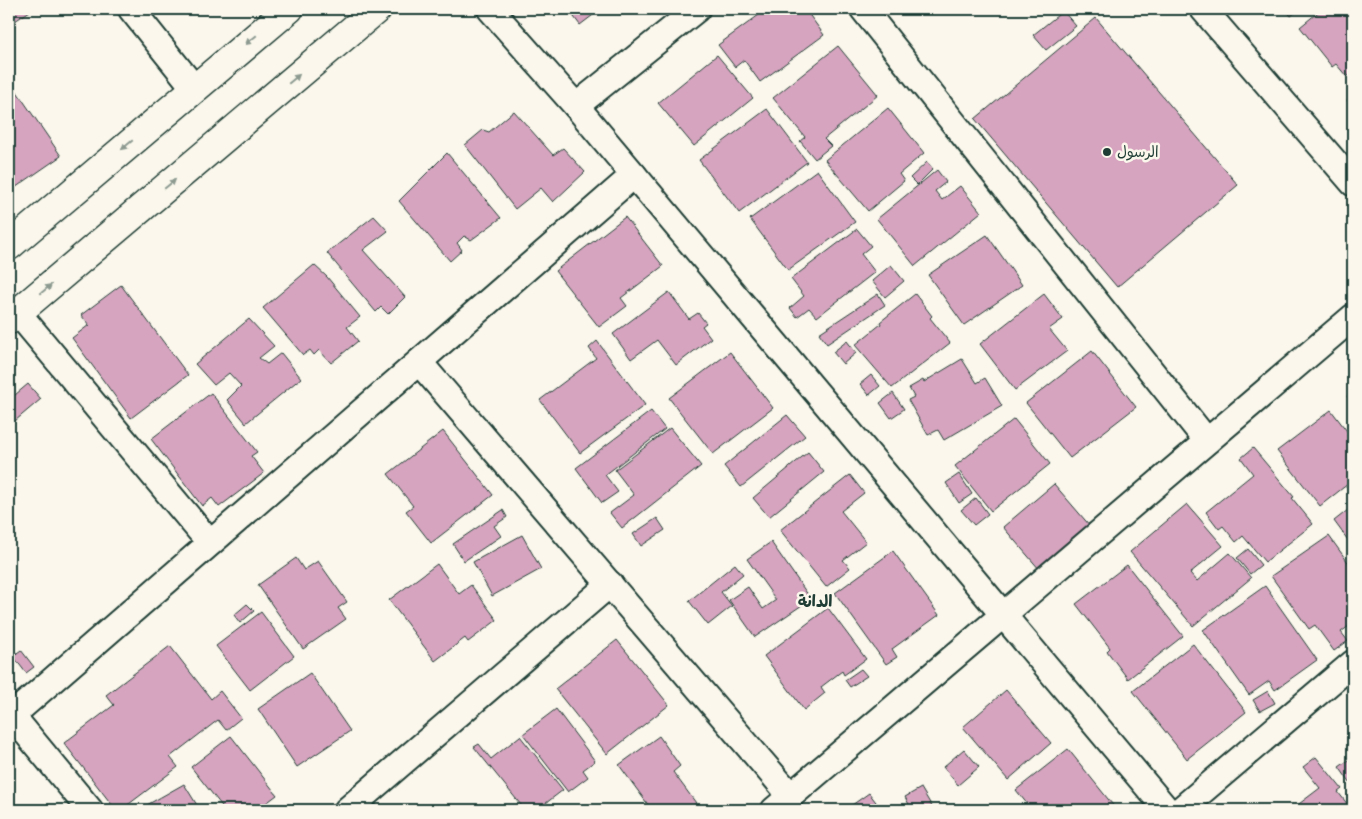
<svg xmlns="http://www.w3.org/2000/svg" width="1362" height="819" font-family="Pangolin,'Playpen Sans Arabic',sans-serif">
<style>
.building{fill:#d7a4bf;stroke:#1f3d34}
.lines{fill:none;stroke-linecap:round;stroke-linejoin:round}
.minor-casing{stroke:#1f3d34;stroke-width:29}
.tertiary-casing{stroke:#1f3d34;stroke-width:31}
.minor{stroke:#fbf7ec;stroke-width:25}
.tertiary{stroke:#fbf7ec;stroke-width:28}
.oneway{fill:#8d9a90}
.poi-dot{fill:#1f3d34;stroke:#fbf7ec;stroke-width:2}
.labels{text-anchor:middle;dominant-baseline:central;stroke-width:5;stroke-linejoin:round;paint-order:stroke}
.poi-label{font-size:15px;fill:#1f3d34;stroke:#fbf7ec;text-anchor:start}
.neighbourhood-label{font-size:16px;font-weight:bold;fill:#1f3d34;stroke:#fbf7ec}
</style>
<rect width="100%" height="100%" fill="#fbf7ec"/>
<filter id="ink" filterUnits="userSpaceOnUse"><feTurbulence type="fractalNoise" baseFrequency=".02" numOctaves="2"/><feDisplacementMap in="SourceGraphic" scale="10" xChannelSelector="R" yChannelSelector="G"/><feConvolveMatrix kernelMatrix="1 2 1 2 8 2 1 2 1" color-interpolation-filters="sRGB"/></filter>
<g filter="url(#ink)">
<g class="building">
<polygon points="9,9 33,9 9,25"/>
<polygon points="568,9 601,9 580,25"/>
<polygon points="767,9 805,9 824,35 760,82 744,60 735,67 718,45"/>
<polygon points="1285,9 1300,9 1291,16"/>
<polygon points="1322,9 1353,9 1353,72 1347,77 1336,64 1332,67 1300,27"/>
<polygon points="1063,11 1076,26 1046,50 1033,35"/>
<polygon points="1096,18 1238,185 1117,287 975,119"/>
<polygon points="838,46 878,95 824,139 831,146 815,159 800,141 805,137 773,98"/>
<polygon points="717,55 753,98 694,146 658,103"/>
<polygon points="9,80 61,156 9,192"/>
<polygon points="1353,95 1353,108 1347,100"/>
<polygon points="888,108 924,153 899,174 904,181 868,211 825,160"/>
<polygon points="767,109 807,162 739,213 699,160"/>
<polygon points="514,111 553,155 563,148 585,172 553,202 541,188 515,209 465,145 483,130 489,132"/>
<polygon points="447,153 501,218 471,240 464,236 457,243 462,250 450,261 399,201"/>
<polygon points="927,162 933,169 917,185 910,178"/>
<polygon points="817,170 855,222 788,270 750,219"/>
<polygon points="937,170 946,182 935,191 942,200 960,186 981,212 915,266 877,219"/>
<polygon points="374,216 388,231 363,250 405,297 388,314 381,307 376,312 327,253"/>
<polygon points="625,217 663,266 621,298 627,306 599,327 555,271"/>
<polygon points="857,229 871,246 861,254 875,272 817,317 809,308 797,317 790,308 804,296 791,279"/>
<polygon points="987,235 1022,285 964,325 928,275"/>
<polygon points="314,265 327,277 360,317 347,327 358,341 331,363 319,350 314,355 310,350 303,355 263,308"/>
<polygon points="891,265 904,281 885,297 872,281"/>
<polygon points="121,285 188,375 131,418 72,338 89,325 81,315"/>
<polygon points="669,292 689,319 698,313 706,323 702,326 711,338 676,365 657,340 631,359 613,334"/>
<polygon points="878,294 885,305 827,344 819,333"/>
<polygon points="915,294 932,316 930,318 950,343 892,388 855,345 881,324 880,322"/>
<polygon points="1044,294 1063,319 1049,329 1067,351 1015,390 980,344"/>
<polygon points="249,319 274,346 259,358 267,364 281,353 301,378 246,423 227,400 241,386 229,373 214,385 195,364"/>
<polygon points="597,341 645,405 580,453 540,400 596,358 589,348"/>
<polygon points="847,341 856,353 843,364 833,352"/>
<polygon points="1092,351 1136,407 1070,458 1026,403"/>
<polygon points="730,352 773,408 713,454 669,398"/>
<polygon points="962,359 977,383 985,378 1002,406 944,440 938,430 928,435 908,400 914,397 909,388 923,380 924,382"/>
<polygon points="871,375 880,386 869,395 860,384"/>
<polygon points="28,384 41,399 9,426 9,400"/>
<polygon points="1353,392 1353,405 1347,396"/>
<polygon points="211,393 257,452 251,456 264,473 219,507 212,498 202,506 151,439"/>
<polygon points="893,393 904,409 891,418 880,403"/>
<polygon points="1331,410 1353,439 1353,480 1320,506 1277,451"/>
<polygon points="651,411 665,429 605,475 618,492 602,503 576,468"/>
<polygon points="787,415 805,436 741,487 724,466"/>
<polygon points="1014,419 1050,464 991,511 955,466"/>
<polygon points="670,428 701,466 622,528 610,513 634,495 615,470"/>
<polygon points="443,431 493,495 431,543 406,511 413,506 388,474"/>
<polygon points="1253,448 1294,497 1292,498 1313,524 1265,562 1243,536 1236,542 1223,526 1219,529 1206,512 1253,474 1241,458"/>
<polygon points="808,452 824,472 769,517 753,498"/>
<polygon points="959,474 972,494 959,503 946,483"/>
<polygon points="850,475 864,493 841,511 866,542 843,560 850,568 826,587 780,530"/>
<polygon points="1054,484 1091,527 1040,570 1003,527"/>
<polygon points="976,498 988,514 974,525 961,510"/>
<polygon points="1187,504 1223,546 1190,573 1197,581 1230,553 1251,578 1193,626 1130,552"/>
<polygon points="1353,506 1353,547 1334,521"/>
<polygon points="503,510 507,517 494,526 501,536 464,561 453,544"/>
<polygon points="657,518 665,530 641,546 633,534"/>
<polygon points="522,535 541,569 492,596 473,562"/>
<polygon points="1329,536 1350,565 1353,563 1353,623 1341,632 1348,641 1334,651 1315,625 1309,629 1271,576"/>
<polygon points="771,542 811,599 755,637 729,600 748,587 763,609 776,600 747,559"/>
<polygon points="1248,549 1261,565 1250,574 1237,558"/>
<polygon points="893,551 939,615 892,649 897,657 886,664 835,593"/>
<polygon points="296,558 304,570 318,561 347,602 338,608 346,619 303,649 258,585"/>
<polygon points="437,564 459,594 471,585 497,620 468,642 465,638 435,661 389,600"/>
<polygon points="735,564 743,574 721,592 732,606 708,625 689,601"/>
<polygon points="1127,565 1183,636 1128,679 1107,651 1110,648 1076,604"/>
<polygon points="1265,586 1317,660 1275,690 1269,681 1249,695 1203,630"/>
<polygon points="247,604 254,611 240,623 234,615"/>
<polygon points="828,608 866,659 844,675 842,671 821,687 825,693 804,710 764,656"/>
<polygon points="261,612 294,656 250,690 216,646"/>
<polygon points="617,640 669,705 607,754 555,689"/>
<polygon points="1193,644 1246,712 1187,759 1133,691"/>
<polygon points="170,646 211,699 220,691 241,718 226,730 218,720 170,757 178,767 121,810 116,810 64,743 114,705 106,695"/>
<polygon points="21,650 34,667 26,673 13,656"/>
<polygon points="861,669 867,676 850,687 845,680"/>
<polygon points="310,673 350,731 297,767 258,709"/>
<polygon points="1006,690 1051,743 1008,780 963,727"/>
<polygon points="1268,691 1275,703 1260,711 1253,700"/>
<polygon points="556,709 595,761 583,770 588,777 568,792 523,734"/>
<polygon points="231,736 277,795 257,810 225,810 191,767"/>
<polygon points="520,736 563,790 537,810 525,810 474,747 479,744 491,759"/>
<polygon points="659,736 680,766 673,772 696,803 686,810 652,810 619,765"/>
<polygon points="964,749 979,767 958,785 943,767"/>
<polygon points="1068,749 1116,809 1114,810 1032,810 1016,790"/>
<polygon points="1316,757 1342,789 1338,792 1352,810 1291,810 1320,788 1303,767"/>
<polygon points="1353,757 1353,787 1339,767"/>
<polygon points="184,784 200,810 138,810"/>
<polygon points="921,788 934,810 912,810 905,797"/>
<polygon points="869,793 882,810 845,810"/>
</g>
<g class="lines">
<g class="minor-casing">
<g id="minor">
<polyline points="131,9 195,89"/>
<polyline points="490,9 576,106 1167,810"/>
<polyline points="863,9 1207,441"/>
<polyline points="1203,9 1353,183"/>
<polyline points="576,106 697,9"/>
<polyline points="18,313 210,543"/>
<polyline points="419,362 791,796"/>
<polyline points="9,712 90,810"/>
<polyline points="9,718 634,175"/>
<polyline points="347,810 610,584"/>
<polyline points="774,810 1353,317"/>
<polyline points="1180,810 1353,663"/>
</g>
</g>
<g class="tertiary-casing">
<g id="tertiary">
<polyline points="9,246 289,9"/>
<polyline points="9,320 377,9"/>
</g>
</g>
<use href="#minor" class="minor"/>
<use href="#tertiary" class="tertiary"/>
</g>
<defs><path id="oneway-solid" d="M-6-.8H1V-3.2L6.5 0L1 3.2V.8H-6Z" transform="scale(1.25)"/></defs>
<g class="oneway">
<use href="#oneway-solid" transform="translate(251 40) rotate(140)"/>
<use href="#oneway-solid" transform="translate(294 79) rotate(-40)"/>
<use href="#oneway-solid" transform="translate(127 145) rotate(140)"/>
<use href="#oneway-solid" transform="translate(170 184) rotate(-40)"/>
<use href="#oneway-solid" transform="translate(46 289) rotate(-40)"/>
</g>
</g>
<circle class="poi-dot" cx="1107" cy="152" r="5"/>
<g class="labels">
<g class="poi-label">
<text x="1117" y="152">الرسول</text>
</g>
<g class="neighbourhood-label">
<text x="815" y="602">الدانة</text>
</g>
</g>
<rect width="1362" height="819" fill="none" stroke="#fbf7ec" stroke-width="30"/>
<rect x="15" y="15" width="1332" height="789" fill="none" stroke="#1f3d34" stroke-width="2" filter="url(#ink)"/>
</svg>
